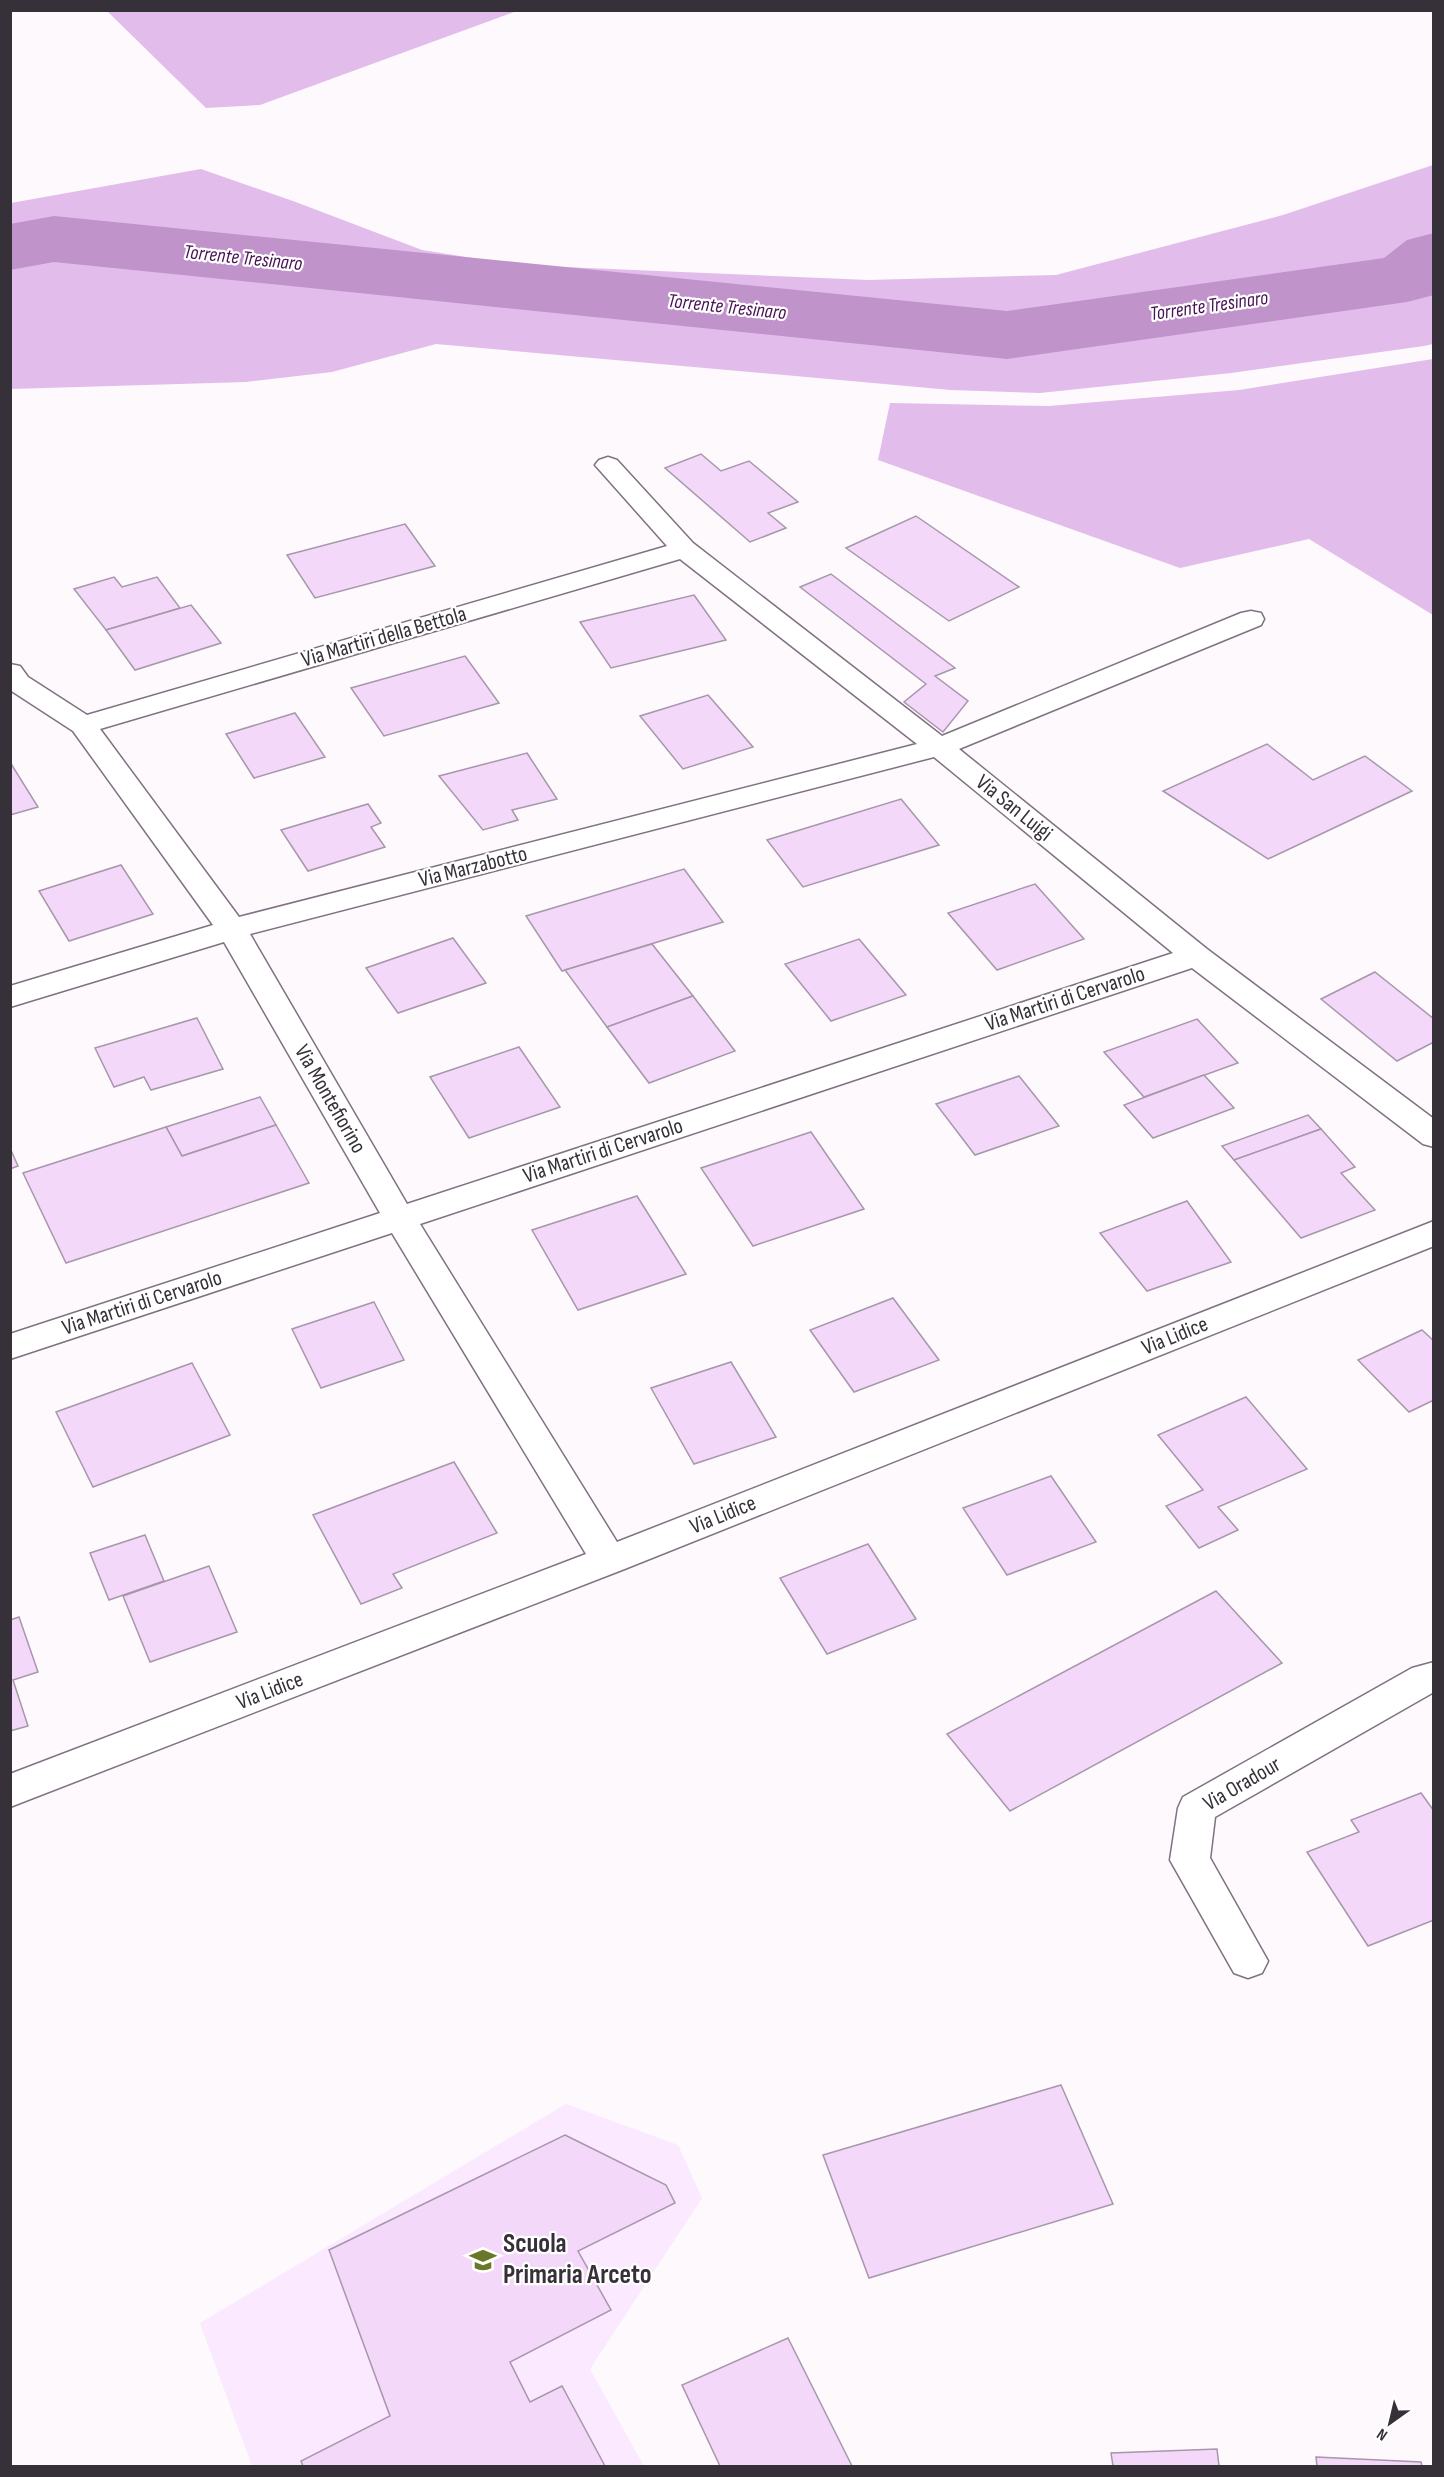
<svg xmlns="http://www.w3.org/2000/svg" width="1444" height="2477" font-family="'Sofia Sans Condensed',sans-serif">
<style>
.built{fill:#fae9ff}
.green{fill:#e2bceb}
.lines{fill:none;stroke-linecap:round;stroke-linejoin:round}
.river{fill:#c094cb;fill-rule:evenodd}
.building{fill:#f4d8fa;stroke:#a797ab;stroke-width:1.5}
.street-casing{stroke:#807183;stroke-width:3}
.street{fill:#fff;fill-rule:evenodd}
.labels{text-anchor:middle;dominant-baseline:central;stroke-width:4.5;stroke-linejoin:round;paint-order:stroke}
.far-water-label{font-size:20px;font-style:italic;fill:#491355;stroke:#fff}
.street-label{font-size:22px;fill:#363038;stroke:#fff}
.near-poi-label{font-size:27px;font-weight:bold;fill:#363038;stroke:#fff;text-anchor:start}
</style>
<rect width="100%" height="100%" fill="#fdf9fd"/>
<polygon class="built" points="566,2104 678,2145 702,2198 590,2369 644,2466 252,2466 200,2323"/>
<g class="green">
<polygon points="107,11 517,11 260,105 206,108"/>
<polygon points="1433,165 1433,344 1424,346 1231,373 1040,393 951,390 436,344 332,372 246,382 11,389 11,203 201,169 293,201 422,250 517,265 868,280 1056,275 1283,215"/>
<polygon points="1433,359 1433,615 1309,539 1180,568 878,460 890,403 1049,406 1239,390"/>
</g>
<g class="lines">
<polygon class="river" points="54,216 1007,311 1384,258 1407,240 1434,233 1434,295 1407,302 1007,359 54,262 10,270 10,224"/>
</g>
<g class="building">
<polygon points="701,454 721,471 749,461 798,502 768,513 786,528 750,542 665,468"/>
<polygon points="916,516 1019,587 949,621 846,548"/>
<polygon points="405,524 435,566 315,598 287,555"/>
<polygon points="831,574 955,668 935,676 968,701 943,732 904,702 926,684 800,587"/>
<polygon points="114,577 122,587 157,577 180,608 106,630 74,589"/>
<polygon points="694,595 726,640 611,668 580,622"/>
<polygon points="191,605 221,643 135,670 106,630"/>
<polygon points="465,656 499,703 384,736 351,688"/>
<polygon points="708,695 753,747 683,769 640,716"/>
<polygon points="295,713 325,757 254,778 226,734"/>
<polygon points="1267,744 1313,780 1365,756 1412,791 1268,859 1163,791"/>
<polygon points="527,753 557,799 512,810 518,820 483,830 439,776"/>
<polygon points="10,762 38,807 10,815"/>
<polygon points="901,799 939,845 803,887 767,840"/>
<polygon points="368,804 381,823 371,827 385,847 308,871 281,830"/>
<polygon points="121,865 153,914 69,941 39,891"/>
<polygon points="684,869 723,922 562,971 526,916"/>
<polygon points="1035,884 1084,939 997,970 948,913"/>
<polygon points="453,938 486,983 398,1013 366,968"/>
<polygon points="859,939 906,995 831,1021 785,964"/>
<polygon points="652,944 693,996 607,1027 565,970"/>
<polygon points="1375,972 1434,1019 1434,1042 1397,1061 1321,999"/>
<polygon points="693,996 735,1051 649,1083 607,1027"/>
<polygon points="197,1018 223,1069 151,1090 144,1077 114,1087 95,1048"/>
<polygon points="1197,1019 1238,1063 1144,1097 1104,1052"/>
<polygon points="519,1047 560,1107 469,1138 430,1077"/>
<polygon points="1204,1075 1234,1108 1153,1138 1124,1105"/>
<polygon points="1019,1076 1059,1126 975,1155 936,1104"/>
<polygon points="260,1097 276,1125 182,1156 166,1127"/>
<polygon points="1308,1115 1321,1129 1234,1160 1222,1146"/>
<polygon points="276,1125 309,1183 66,1263 23,1173 166,1127 182,1156"/>
<polygon points="1321,1129 1355,1167 1341,1173 1375,1210 1301,1238 1234,1160"/>
<polygon points="811,1132 864,1209 753,1246 701,1168"/>
<polygon points="10,1148 18,1166 10,1169"/>
<polygon points="637,1196 686,1274 578,1310 532,1230"/>
<polygon points="1187,1201 1231,1262 1147,1291 1100,1233"/>
<polygon points="893,1298 939,1360 854,1392 810,1330"/>
<polygon points="374,1302 404,1360 321,1388 292,1329"/>
<polygon points="1422,1330 1434,1341 1434,1400 1409,1412 1358,1360"/>
<polygon points="731,1362 776,1437 694,1464 651,1388"/>
<polygon points="192,1363 230,1435 93,1487 56,1412"/>
<polygon points="1246,1397 1307,1469 1218,1507 1238,1530 1199,1548 1166,1506 1203,1490 1158,1435"/>
<polygon points="454,1462 497,1533 393,1574 402,1588 361,1604 313,1515"/>
<polygon points="1051,1476 1096,1542 1007,1575 963,1508"/>
<polygon points="145,1535 164,1581 109,1600 90,1553"/>
<polygon points="868,1544 916,1619 827,1654 780,1578"/>
<polygon points="209,1566 237,1632 150,1662 123,1596"/>
<polygon points="1216,1591 1282,1663 1010,1811 947,1734"/>
<polygon points="19,1617 38,1672 13,1680 28,1726 10,1731 10,1620"/>
<polygon points="1421,1793 1434,1811 1434,1920 1368,1946 1307,1852 1359,1832 1351,1820"/>
<polygon points="1061,2085 1113,2204 869,2278 823,2155"/>
<polygon points="565,2135 666,2185 675,2203 578,2251 611,2310 510,2362 530,2402 562,2386 605,2466 303,2466 301,2461 390,2416 329,2250"/>
<polygon points="788,2338 852,2466 720,2466 682,2385"/>
<polygon points="1217,2449 1219,2466 1113,2466 1111,2453"/>
<polygon points="1316,2457 1421,2462 1422,2466 1317,2466"/>
</g>
<g class="lines">
<g class="street-casing">
<g id="street">
<path d="M608 457 617 460 693 543 942 736 1241 613 1251 611 1261 613 1264 619 1261 625 959 749 1207 949 1434 1119V1147L1423 1144 1192 968 420 1224 617 1542 1434 1221V1246L622 1570 10 1807V1774L586 1554 392 1233 10 1359V1334L380 1213 224 942 10 1007V986L213 925 73 731 10 690V664L20 666 28 677 87 715 667 546 595 465 599 460ZM680 559 917 744 239 917 100 729ZM934 757 1173 953 407 1204 250 934Z"/>
<polygon points="1434,1662 1434,1692 1215,1817 1210,1858 1268,1961 1262,1973 1248,1978 1234,1973 1170,1860 1178,1808 1183,1797 1412,1668"/>
</g>
</g>
<use href="#street" class="street"/>
</g>
<defs>
<g id="school-bare" transform="scale(2.07)"><path d="M0-5L7-2L0 1L-7-2ZM-4 1L0 2.5L4 1V4Q0 6-4 4Z" fill="#687826" stroke="#fff" stroke-width="2.5" paint-order="stroke"/></g>
</defs>
<g fill-rule="evenodd">
<use href="#school-bare" x="483" y="2260"/>
</g>
<g class="labels">
<g class="far-water-label">
<text transform="translate(243 258) rotate(6)">Torrente Tresinaro</text>
<text transform="translate(1209 306) rotate(-8)">Torrente Tresinaro</text>
<text transform="translate(727 307) rotate(6)">Torrente Tresinaro</text>
</g>
<g class="street-label">
<text transform="translate(384 637) rotate(-16)">Via Martiri della Bettola</text>
<text transform="translate(1014 808) rotate(39)">Via San Luigi</text>
<text transform="translate(473 867) rotate(-14)">Via Marzabotto</text>
<text transform="translate(1065 999) rotate(-18)">Via Martiri di Cervarolo</text>
<text transform="translate(330 1099) rotate(60)">Via Montefiorino</text>
<text transform="translate(603 1151) rotate(-18)">Via Martiri di Cervarolo</text>
<text transform="translate(142 1303) rotate(-18)">Via Martiri di Cervarolo</text>
<text transform="translate(1175 1336) rotate(-22)">Via Lidice</text>
<text transform="translate(723 1515) rotate(-22)">Via Lidice</text>
<text transform="translate(270 1691) rotate(-21)">Via Lidice</text>
<text transform="translate(1242 1784) rotate(-30)">Via Oradour</text>
</g>
<g class="near-poi-label">
<text x="503" y="2244">Scuola<tspan x="503" dy="31">Primaria Arceto</tspan></text>
</g>
</g>
<rect width="1444" height="2477" fill="none" stroke="#363038" stroke-width="24"/>
<g transform="translate(1390 2423) rotate(214)" stroke="#ffffff" stroke-width="4.5" paint-order="stroke">
<path d="M0-4.5L10 22L0 15L-10 22Z" fill="#363038"/>
<text y="-9" font-size="16" font-weight="bold" text-anchor="middle" fill="#363038">N</text>
</g>
</svg>
